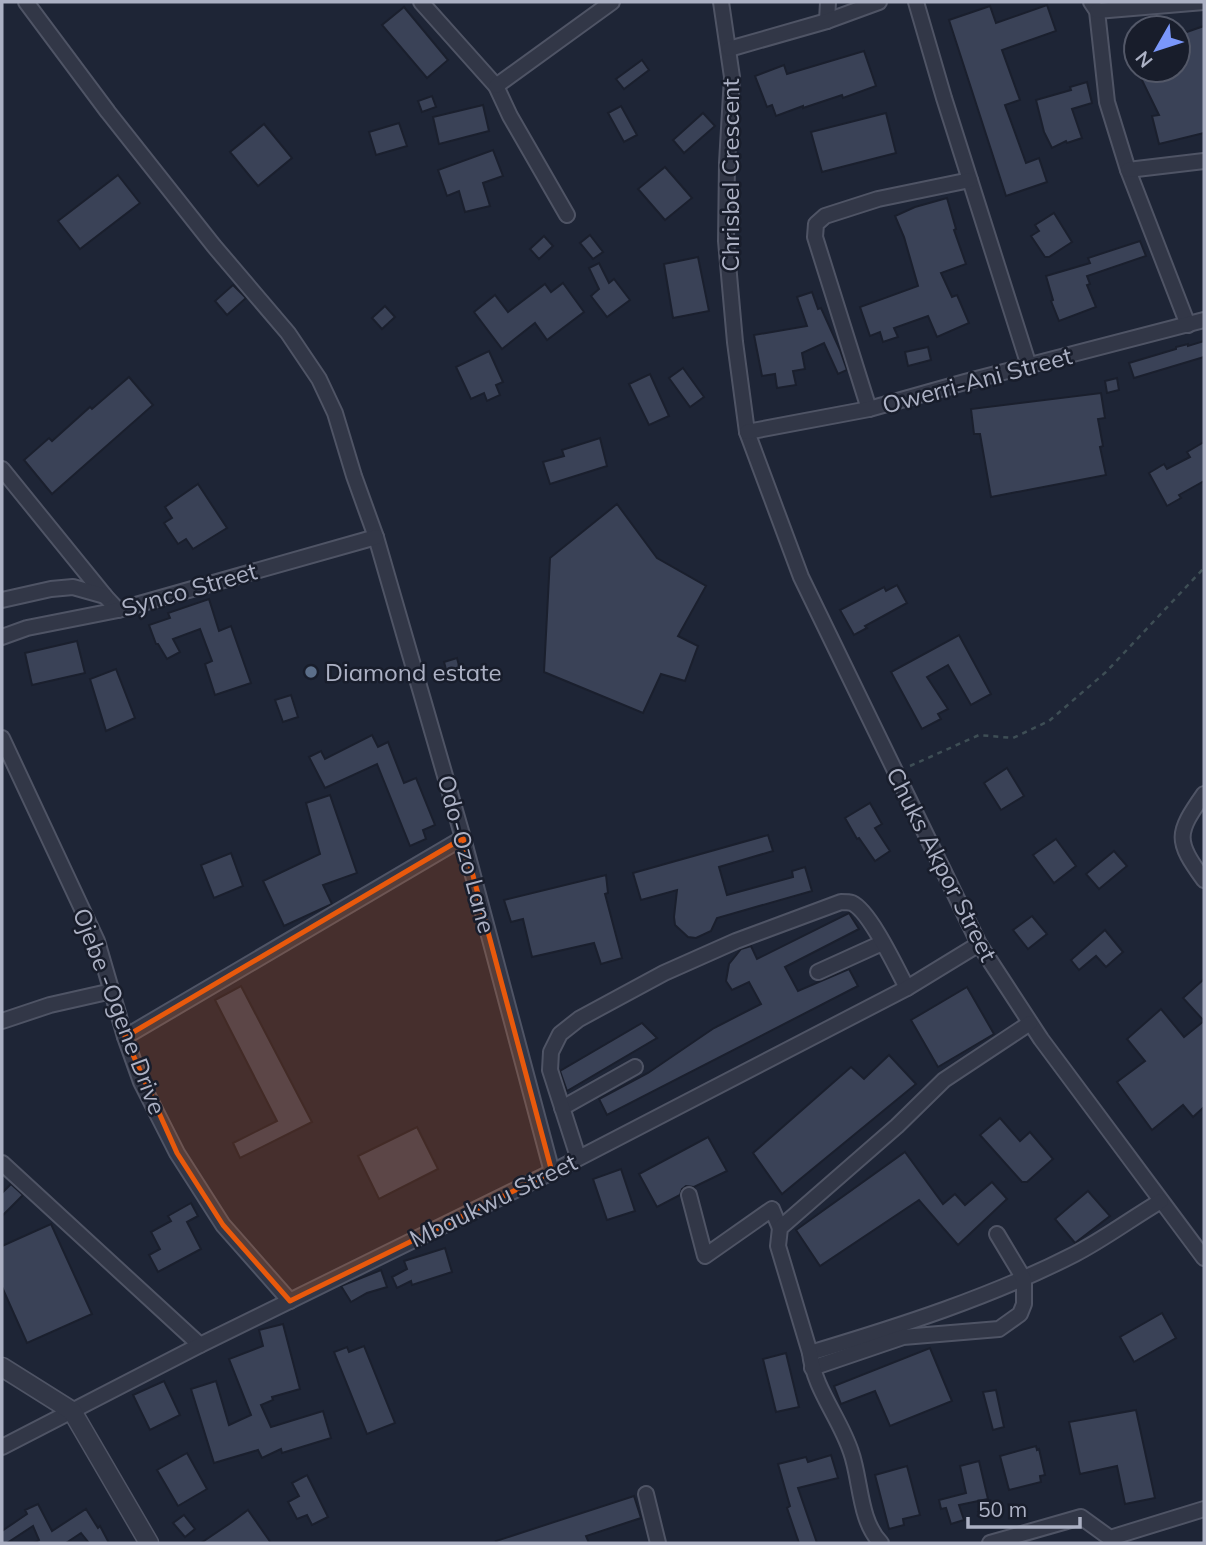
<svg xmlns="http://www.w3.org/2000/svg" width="1206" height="1545" font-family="Mulish,sans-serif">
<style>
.building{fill:#3a4257;stroke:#1a1f2d;stroke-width:2}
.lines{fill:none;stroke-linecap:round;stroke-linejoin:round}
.minor-casing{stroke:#4f5465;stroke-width:18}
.tertiary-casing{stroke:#4f5465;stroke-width:21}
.path{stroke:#3e4e55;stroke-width:2.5;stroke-dasharray:5 5;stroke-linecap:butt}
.minor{stroke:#323747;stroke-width:14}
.tertiary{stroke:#323747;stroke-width:18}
.marked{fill:#e8590c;fill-opacity:0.2;stroke:#e8590c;stroke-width:5;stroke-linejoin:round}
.service-dot{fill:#5c6f8a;stroke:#181d2b;stroke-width:2.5}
.labels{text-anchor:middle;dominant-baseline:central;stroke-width:5;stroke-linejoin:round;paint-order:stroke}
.street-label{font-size:24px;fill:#acb1c4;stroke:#181d2b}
.poi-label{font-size:24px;fill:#acb1c4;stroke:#181d2b;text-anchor:start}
</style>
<rect width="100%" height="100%" fill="#1e2536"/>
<g class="building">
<polygon points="1047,5 1056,31 1002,50 1020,100 1005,105 1026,163 1039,158 1047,182 1006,196 949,20 990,6 996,23"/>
<polygon points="404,7 448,60 427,78 382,25"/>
<polygon points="1204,26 1204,133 1159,144 1152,116 1159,115 1137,70 1178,70 1178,35"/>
<polygon points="864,51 876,86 843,98 842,95 803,108 803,106 776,116 772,105 767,107 755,76 784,65 787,74"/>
<polygon points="642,60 649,70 624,89 616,79"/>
<polygon points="1087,82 1092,103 1072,109 1082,138 1067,143 1066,141 1052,148 1044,132 1036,100 1071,90 1070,87"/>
<polygon points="432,96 436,107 422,112 418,101"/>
<polygon points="483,105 489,131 439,144 433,117"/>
<polygon points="621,106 637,135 624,142 608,113"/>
<polygon points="703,113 715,126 684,153 673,140"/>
<polygon points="886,113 896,153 822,172 811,132"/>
<polygon points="399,123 407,146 376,155 369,132"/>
<polygon points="264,124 292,158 258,186 230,152"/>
<polygon points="493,150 503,176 483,183 490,206 465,212 459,191 447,196 438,170"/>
<polygon points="665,167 692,198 665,220 638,189"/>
<polygon points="118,175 140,203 80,249 58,221"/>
<polygon points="947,198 956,229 954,230 966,264 941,273 952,297 957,295 969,323 937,337 928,316 894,328 898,337 883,342 880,332 870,336 860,307 918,286 904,237 895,216 915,207"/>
<polygon points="1054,213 1072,242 1049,257 1045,257 1031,236 1039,231 1035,225"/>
<polygon points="590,235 603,252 593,259 580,243"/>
<polygon points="544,236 553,246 539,259 530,249"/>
<polygon points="1140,241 1146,256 1087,276 1090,284 1087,285 1096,307 1059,321 1051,301 1053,300 1046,276 1090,263 1088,258"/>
<polygon points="698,257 709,311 673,318 664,264"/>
<polygon points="599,263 609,283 614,279 630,300 607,317 591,296 599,289 589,268"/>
<polygon points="563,283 584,312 547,340 535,323 502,349 474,312 495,295 508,312 545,284 551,292"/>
<polygon points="233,285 246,298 227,315 215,301"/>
<polygon points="812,292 818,309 821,308 840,350 847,370 838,374 824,343 802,353 805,369 793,371 796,385 777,388 775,374 762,376 754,335 807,326 797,297"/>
<polygon points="385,306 395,317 382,329 372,318"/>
<polygon points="1204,341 1204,357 1134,378 1129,363 1176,349 1176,347 1188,344 1188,346"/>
<polygon points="928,347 931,360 908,366 905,352"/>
<polygon points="489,351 503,382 496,385 500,395 487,401 484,393 471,399 456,367"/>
<polygon points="683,368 704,397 690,407 669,378"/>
<polygon points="650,374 669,416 649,425 629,384"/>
<polygon points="129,377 153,405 52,494 24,460 49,438 52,441 90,407 92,409"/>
<polygon points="1117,378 1119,390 1107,393 1105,381"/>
<polygon points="1101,393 1105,418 1098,419 1103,446 1100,447 1106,475 991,497 980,434 974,434 971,409"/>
<polygon points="600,438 607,466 550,484 543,462 564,456 562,450"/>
<polygon points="1204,442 1204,481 1179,495 1181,498 1167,506 1149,473 1164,464 1167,469 1190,457 1187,452"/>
<polygon points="198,484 227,528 193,549 186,539 178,544 164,523 172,518 165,507"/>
<polygon points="617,504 657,558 706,586 678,636 698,646 685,681 661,674 643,713 544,672 550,558"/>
<polygon points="897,585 907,603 865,626 867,628 854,635 840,610 884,587 886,591"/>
<polygon points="209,599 219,631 231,626 251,683 215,695 205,664 212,661 200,629 173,639 180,652 167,659 158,644 156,644 149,625 170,618 168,613"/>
<polygon points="959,635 991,694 971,705 948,665 927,677 948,709 938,714 941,719 922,729 891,672"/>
<polygon points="77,641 85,673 32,685 25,653"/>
<polygon points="457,658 461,673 448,677 444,662"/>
<polygon points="116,669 135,718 106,731 90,679"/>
<polygon points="291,695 298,717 283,722 275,700"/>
<polygon points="372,735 378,747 388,742 404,783 416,778 435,825 423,830 426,839 410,846 377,764 325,788 309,757 321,751 325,759"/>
<polygon points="1007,768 1024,796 1001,810 984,783"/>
<polygon points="330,795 357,873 323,885 332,904 284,926 263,881 320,854 306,803"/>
<polygon points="870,803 882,824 875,828 890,851 875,861 859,838 857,839 845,818"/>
<polygon points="768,835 773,851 719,867 727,895 793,877 792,871 805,867 812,891 717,918 711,931 696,938 688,937 675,925 674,917 677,890 641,900 633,873"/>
<polygon points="1056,839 1076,866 1054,883 1033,855"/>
<polygon points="1114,851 1127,866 1099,889 1086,874"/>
<polygon points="231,853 243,886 214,898 201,865"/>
<polygon points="606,875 608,893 605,894 622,958 601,964 594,943 532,957 523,919 511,922 504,900"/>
<polygon points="849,913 859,929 785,967 798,991 849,969 858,986 607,1115 599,1099 648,1073 714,1028 761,1004 749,982 732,990 726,981 729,964 741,949 751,946 757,959"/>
<polygon points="1032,916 1047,934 1028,949 1013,930"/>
<polygon points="1105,930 1123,952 1106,967 1096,956 1079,970 1071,960"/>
<polygon points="1204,979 1204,1107 1193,1117 1183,1105 1152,1130 1117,1082 1145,1061 1127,1039 1161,1009 1184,1037 1204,1021 1183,998"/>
<polygon points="241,986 312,1122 240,1158 233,1143 277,1121 215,1000"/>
<polygon points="967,987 994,1034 938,1067 911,1020"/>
<polygon points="642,1023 657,1038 567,1091 560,1071"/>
<polygon points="889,1055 916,1084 782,1194 753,1153 851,1067 864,1079"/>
<polygon points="1000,1118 1020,1141 1030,1132 1053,1159 1027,1182 1022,1182 980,1135"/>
<polygon points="417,1127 438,1169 379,1199 358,1156"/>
<polygon points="708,1137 727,1171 694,1187 686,1186 682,1189 680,1195 657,1207 639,1174"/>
<polygon points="905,1152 943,1204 955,1194 965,1205 992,1182 1007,1199 958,1245 919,1200 820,1266 796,1230"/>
<polygon points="621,1169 635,1211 607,1220 593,1179"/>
<polygon points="11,1184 23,1195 2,1216 2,1193"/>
<polygon points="1088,1191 1110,1216 1075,1243 1055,1219"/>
<polygon points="191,1203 198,1216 187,1222 201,1249 158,1272 149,1255 160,1249 151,1232 171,1221 168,1216"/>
<polygon points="51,1224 92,1314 27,1343 2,1287 2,1246"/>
<polygon points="445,1248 452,1272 412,1285 411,1281 397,1288 392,1277 407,1269 404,1261"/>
<polygon points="381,1270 387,1287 367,1293 351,1302 341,1286"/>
<polygon points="1162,1313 1176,1338 1134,1362 1120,1337"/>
<polygon points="283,1324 300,1389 272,1397 273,1400 261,1405 271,1427 323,1411 331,1438 282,1453 281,1449 262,1458 258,1450 214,1463 191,1389 216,1381 229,1425 251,1415 229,1359 263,1346 259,1330"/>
<polygon points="364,1346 395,1423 367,1434 334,1352 347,1347 349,1352"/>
<polygon points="930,1348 952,1401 890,1426 875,1391 841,1404 834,1386"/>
<polygon points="786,1353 799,1407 776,1412 763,1359"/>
<polygon points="164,1381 180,1415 150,1430 133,1395"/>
<polygon points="996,1390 1004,1427 993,1430 983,1392"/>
<polygon points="1136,1410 1155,1498 1125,1504 1117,1466 1080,1474 1069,1422"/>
<polygon points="1036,1446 1037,1450 1039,1449 1045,1475 1040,1476 1041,1482 1009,1490 1000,1456"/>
<polygon points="187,1453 207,1489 178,1506 157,1470"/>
<polygon points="831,1455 838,1478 798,1488 817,1543 799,1543 787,1508 790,1506 778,1464 806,1457 808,1462"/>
<polygon points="979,1461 988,1499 959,1505 964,1520 951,1524 946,1508 941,1509 939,1500 966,1493 960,1466"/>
<polygon points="907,1466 920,1515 903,1519 904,1525 889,1529 875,1475"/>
<polygon points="307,1475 328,1517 312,1525 307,1515 297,1519 288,1502 299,1496 292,1483"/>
<polygon points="634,1496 641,1518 586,1536 589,1543 497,1543 496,1541"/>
<polygon points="38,1504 52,1531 86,1509 98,1528 100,1526 109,1543 89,1543 81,1533 66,1543 34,1543 39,1540 33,1526 7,1543 2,1543 2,1531 27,1514 25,1510"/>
<polygon points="248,1510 271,1543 201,1543 232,1522"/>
<polygon points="184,1515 195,1529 185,1537 173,1523"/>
</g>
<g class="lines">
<g class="minor-casing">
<g id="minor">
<polyline points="26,2 108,112 214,246 288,333 319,379 335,413 354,476 376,537 463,838 552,1172"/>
<polyline points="421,2 496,86 510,116 567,215"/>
<polyline points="721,2 732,77 727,163 726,241 735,342 747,432 801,577 979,944 1041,1039 1204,1258"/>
<polyline points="916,2 944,98 1029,366"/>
<polyline points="1091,2 1097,11 1107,102 1128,170 1188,325"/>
<polyline points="1097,11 1204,2"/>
<polyline points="827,21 828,2"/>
<polyline points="729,49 827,21 879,2"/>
<polyline points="496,86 612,2"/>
<polyline points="1128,170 1204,161"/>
<polyline points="869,409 815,237 816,224 825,216 878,199 970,180"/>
<polyline points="747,432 869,409 965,382 1204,320"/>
<polyline points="2,469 105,596 118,610"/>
<polyline points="2,600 51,589 73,587 105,596"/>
<polyline points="2,637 27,628 118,610 376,537"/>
<polyline points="2,738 97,941 125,1037 141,1082 177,1153 223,1225 290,1301"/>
<path d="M1204 794C1176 834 1175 840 1204 880"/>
<polyline points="818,972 882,943"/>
<polyline points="2,1021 50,1005 112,991"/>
<polyline points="125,1037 463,838"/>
<polyline points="562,1108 635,1067"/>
<path d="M578 1157 550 1070 551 1052 560 1034 579 1019 664 973 736 941 841 902C844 902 849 902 852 903 870 911 897 969 907 988"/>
<polyline points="2,1163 200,1345"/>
<polyline points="689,1195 705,1256 772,1209 780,1228"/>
<path d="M810 1353C900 1326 991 1297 1075 1254 1104 1239 1132 1218 1161 1201"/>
<polyline points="812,1368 903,1337 999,1329 1020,1314 1024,1304 1024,1279 997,1234"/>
<polyline points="2,1447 200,1345 552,1172 907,988 979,944"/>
<polyline points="646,1494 658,1543"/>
<path d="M881 1543C859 1521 861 1480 851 1452 840 1418 814 1389 810 1353L778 1246 780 1228 897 1126 944 1080 1030 1023"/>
<polyline points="990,1543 1081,1517 1110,1538 1204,1509"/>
</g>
</g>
<g class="tertiary-casing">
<polyline id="tertiary" points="2,1367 72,1411 149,1543"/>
</g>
<polyline class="path" points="910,766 979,735 1013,738 1049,721 1106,672 1204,568"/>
<use href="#minor" class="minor"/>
<use href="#tertiary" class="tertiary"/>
</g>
<path class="marked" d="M463 838 552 1172 290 1301 223 1225 177 1153 125 1037Z"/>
<circle class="service-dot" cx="311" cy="672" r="7"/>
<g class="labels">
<g class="street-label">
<text transform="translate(730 175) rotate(-90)">Chrisbel Crescent</text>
<text transform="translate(977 380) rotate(-15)">Owerri-Ani Street</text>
<text transform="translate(189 589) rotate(-16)">Synco Street</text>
<text transform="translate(467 854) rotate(75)">Odo-Ozo Lane</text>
<text transform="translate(942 864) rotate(63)">Chuks Akpor Street</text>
<text transform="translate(120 1011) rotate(69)">Ojebe -Ogene Drive</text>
<text transform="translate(493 1200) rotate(-26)">Mbaukwu Street</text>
</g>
<g class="poi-label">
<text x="325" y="672">Diamond estate</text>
</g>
</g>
<rect width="1206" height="1545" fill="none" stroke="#acb1c4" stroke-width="7"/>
<g transform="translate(1157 49) rotate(231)"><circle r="33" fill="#181d2b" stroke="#535868" stroke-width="2"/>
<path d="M0-5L12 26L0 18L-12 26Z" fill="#7a97fb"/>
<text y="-10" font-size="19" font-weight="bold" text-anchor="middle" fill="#acb1c4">N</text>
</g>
<path d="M968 1517v10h112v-10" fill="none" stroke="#acb1c4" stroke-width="3.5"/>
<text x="978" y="1517" font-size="21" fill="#acb1c4" stroke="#181d2b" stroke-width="5" paint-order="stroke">50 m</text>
</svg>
